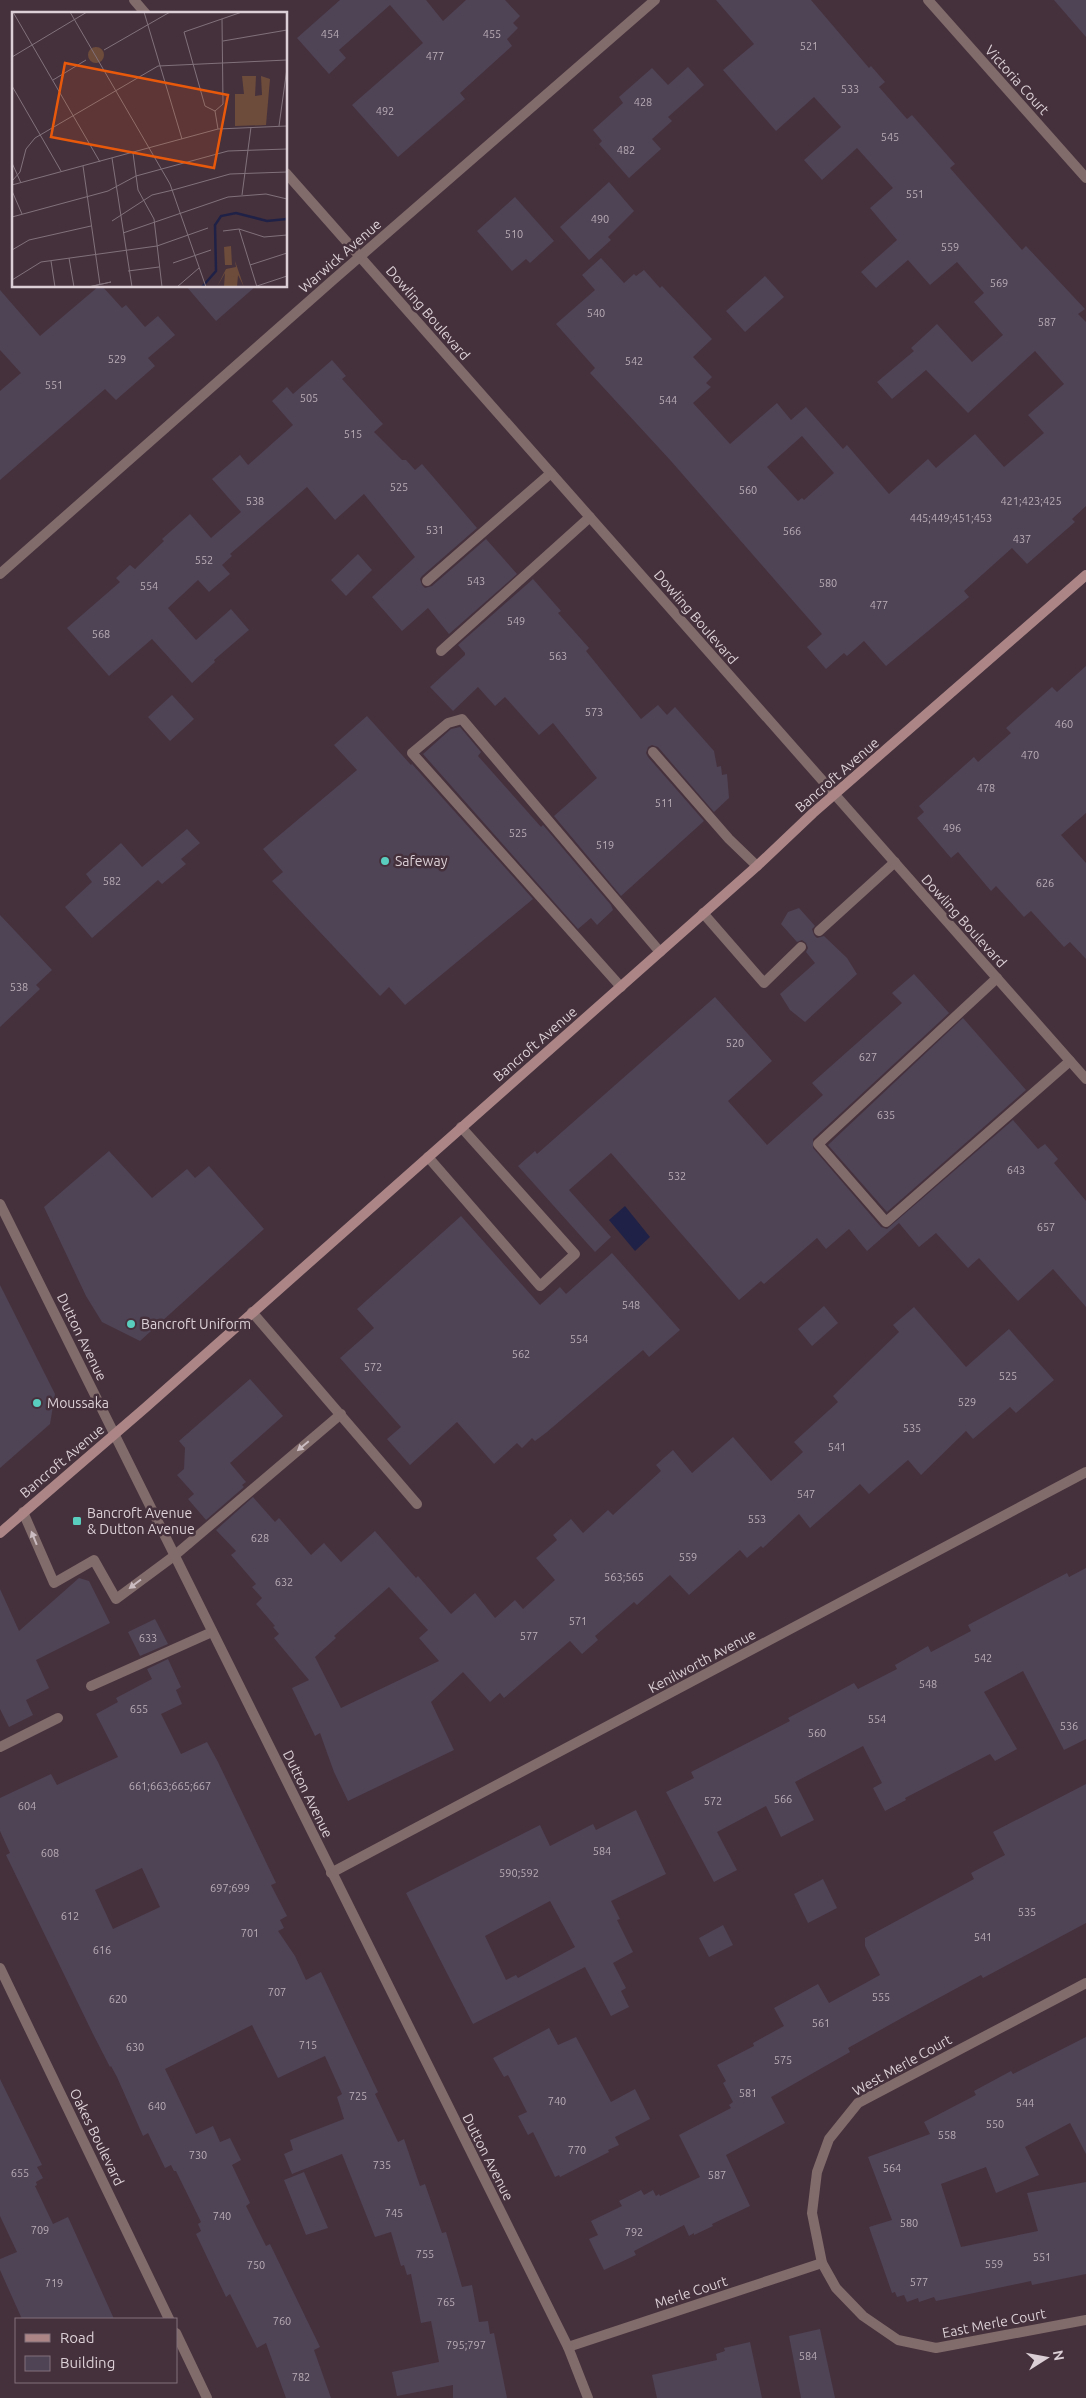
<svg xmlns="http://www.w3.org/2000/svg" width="1086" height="2398" font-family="Ubuntu,sans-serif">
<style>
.water{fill:#202146}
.building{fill:#4f4356;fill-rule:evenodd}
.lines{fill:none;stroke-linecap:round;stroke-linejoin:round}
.service{stroke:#826b6b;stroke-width:10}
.minor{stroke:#826b6b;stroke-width:10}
.tertiary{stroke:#826b6b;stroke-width:10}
.secondary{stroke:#ac8687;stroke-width:10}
.oneway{fill:#cabcc1}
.poi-dot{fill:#59cebf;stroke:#45313c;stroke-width:2}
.labels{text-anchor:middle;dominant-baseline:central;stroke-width:5;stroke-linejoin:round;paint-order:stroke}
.number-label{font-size:11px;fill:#b9adb6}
.street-label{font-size:14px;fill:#dcd0d6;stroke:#45313c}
.poi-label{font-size:14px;fill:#dcd0d6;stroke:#45313c;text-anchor:start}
.inset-river{fill:none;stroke:#202146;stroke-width:2.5}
.inset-road{fill:none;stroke:#81717a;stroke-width:1}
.view{fill:#e8590c;fill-opacity:0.15;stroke:#e8590c;stroke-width:2.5}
.inset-edge{fill:none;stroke:#dcd0d6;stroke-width:2.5}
</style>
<rect width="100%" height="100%" fill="#45313c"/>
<polygon class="water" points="625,1206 650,1237 635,1251 609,1220"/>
<g class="building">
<polygon points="340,0 426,0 443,21 466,0 505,0 520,16 513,23 518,28 507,39 512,46 460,93 465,99 398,157 352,105 423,43 390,5 339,50 346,58 329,74 297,38"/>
<path d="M716 0H811L869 68 871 66 885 82 879 87 907 119 912 115 955 164 950 168 977 199 1022 250 1026 246 1085 309 1078 314 1086 322V506L1072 519 1075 522 1027 564 1012 548 964 591 969 597 886 666 864 641 847 656 844 653 826 669 807 647 822 634 671 461 590 373 595 368 556 324 595 290 582 275 601 258 624 283 634 274 636 276 644 270 660 288 662 286 712 339 693 357 712 377 706 383 711 387 693 403 730 444 777 403 791 420 806 407 843 449 847 445 889 494 928 459 936 468 975 434 1004 467 1044 433 1028 415 1064 384 1035 351 968 413 926 370 892 399 877 382 914 351 911 348 937 324 972 362 1003 335 974 302 984 293 957 262 930 285 908 260 876 288 861 272 897 240 870 208 893 188 857 148 822 180 804 160 841 127 814 97 776 131 723 70 754 44ZM802 436 834 473 804 500 802 498 798 501 767 467Z"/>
<polygon points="1054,0 1086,0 1086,37"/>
<polygon points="688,67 704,85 668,117 672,121 652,139 661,149 629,178 599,144 602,141 593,130 623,103 619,97 652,68 668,85"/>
<polygon points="609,182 634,211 608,237 611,240 589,260 560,227"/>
<polygon points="515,197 554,241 530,263 526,259 512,271 477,231"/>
<polygon points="765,276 784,297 745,332 726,311"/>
<polygon points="99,286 102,286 122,308 126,305 145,327 158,316 175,335 148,358 155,366 116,400 105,389 0,480 0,391 21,373 0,350 0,290 40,336"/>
<polygon points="186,286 256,286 216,321"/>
<polygon points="332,360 346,376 342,379 383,424 374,432 402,460 406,460 415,470 422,464 477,528 422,576 420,579 422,585 425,588 432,586 486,539 517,574 449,634 428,608 402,631 372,597 415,557 364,494 335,520 307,487 230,554 232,556 222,565 230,574 209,592 198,580 168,608 196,640 231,609 249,630 214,660 215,662 192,683 152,639 109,676 67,628 120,582 116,578 130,565 135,569 164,541 162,539 190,514 211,538 241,512 212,479 240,455 248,465 293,425 272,401 287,387 293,394"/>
<polygon points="358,554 372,570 346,596 331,580"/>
<polygon points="533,579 561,611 558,613 589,648 586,651 641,719 658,705 667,715 675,707 714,751 717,767 721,766 722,775 727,774 729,798 714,812 658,747 652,745 648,747 646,753 648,757 704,821 621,896 554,816 597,778 553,723 539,735 505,697 495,706 478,687 453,711 430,687 465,655 465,653 458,645"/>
<polygon points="1086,666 1086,813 1061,835 1086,863 1086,959 1070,942 1064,947 1031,911 1024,917 996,886 991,891 958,852 951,858 917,818 924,812 919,806 974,757 978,762 1011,733 1006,728 1052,687 1057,692"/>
<polygon points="172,695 194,719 170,741 148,717"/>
<polygon points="367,716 411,765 412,764 533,899 405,1005 389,987 380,996 272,881 283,872 263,849 357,770 334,745"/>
<polygon points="460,727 481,752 478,756 541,827 543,825 611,905 613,910 597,925 591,918 578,929 423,754 451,729"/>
<polygon points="187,829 200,843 181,859 186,864 162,884 158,880 92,938 65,907 92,882 86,874 121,843 142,867"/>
<polygon points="799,908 815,926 812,929 814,935 817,938 824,936 847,958 857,974 805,1022 790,1010 780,994 815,963 806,952 808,948 806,943 802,940 797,942 781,924 788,912"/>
<polygon points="0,915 52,970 36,985 40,989 0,1027"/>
<polygon points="914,974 949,1013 813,1139 813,1148 881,1227 887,1229 1013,1120 1038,1149 1045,1144 1058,1159 1054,1163 1086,1201 1086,1307 1053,1269 1018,1301 979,1258 968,1268 936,1233 919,1247 899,1223 867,1251 849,1229 826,1249 817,1238 764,1284 761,1281 739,1300 611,1153 569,1190 611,1237 595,1252 518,1166 535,1151 537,1154 715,997 772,1061 728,1101 767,1145 823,1095 812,1083 902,1003 892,993"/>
<polygon points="963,1018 1026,1090 887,1212 828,1145"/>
<polygon points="109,1151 152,1198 187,1169 195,1178 209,1166 264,1229 140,1341 102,1322 86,1296 44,1207"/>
<polygon points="461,1216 540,1305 560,1287 566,1294 612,1253 680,1330 649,1357 643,1350 547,1432 535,1441 532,1438 522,1448 517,1443 494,1464 457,1422 410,1465 387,1439 401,1427 340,1358 374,1328 357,1309"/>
<polygon points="0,1285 55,1394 50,1424 0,1468"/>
<polygon points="824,1306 838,1323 812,1346 798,1329"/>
<path d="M914 1307 966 1367 1009 1329 1054 1380 1016 1413 1010 1407 973 1439 966 1431 921 1475 908 1460 869 1494 860 1484 810 1528 799 1514 763 1548 761 1546 747 1558 740 1550 689 1595 670 1575 637 1605 634 1602 595 1636 598 1640 582 1654 570 1641 504 1698 500 1693 490 1702 463 1672 431 1702 454 1750 348 1801 334 1772 320 1733 315 1736 292 1688 309 1680 274 1638 279 1634 273 1627 275 1626 256 1604 262 1598 252 1587 256 1584 231 1555 236 1551 216 1530 253 1497 275 1522 279 1518 311 1555 324 1543 341 1562 375 1531 416 1578 418 1576 451 1614 475 1593 495 1618 515 1600 523 1609 555 1580 536 1558 557 1540 553 1535 571 1519 583 1533 608 1510 613 1515 661 1471 656 1465 673 1450 692 1473 733 1437 771 1481 803 1452 794 1442 838 1402 833 1396 899 1332 893 1325ZM389 1587 428 1630 419 1638 439 1661 341 1708 315 1657 336 1638 334 1636Z"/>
<polygon points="250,1379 283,1416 230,1463 246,1482 242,1485 244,1487 206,1520 188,1499 194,1494 177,1475 184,1469 185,1448 179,1441"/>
<polygon points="1086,1568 1086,1739 1064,1750 1023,1671 984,1692 1017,1749 995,1761 990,1754 905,1798 906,1800 885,1811 873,1788 882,1783 863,1746 795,1782 814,1820 781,1837 766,1806 717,1832 737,1870 714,1882 666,1792 694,1778 691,1772 790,1721 788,1718 854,1683 858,1689 897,1669 895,1665 928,1646 931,1652 971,1631 968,1625 1067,1573 1069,1577"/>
<polygon points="79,1578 89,1581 110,1623 36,1660 49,1688 26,1700 33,1715 9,1727 0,1709 0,1589 19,1631"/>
<polygon points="155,1619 168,1644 140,1656 128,1632"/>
<path d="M168 1659 181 1687 176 1690 182 1704 161 1714 181 1754 207 1742 218 1762 276 1883 271 1885 287 1916 280 1920 284 1928 278 1931 295 1956 306 1980 321 1972 378 2092 375 2094 398 2142 404 2139 420 2186 425 2184 442 2233 446 2232 462 2287 472 2285 479 2322 488 2321 490 2334 494 2333 507 2398H453V2385L397 2396 392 2372 439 2362 431 2321 421 2323 411 2274 407 2275 404 2265 401 2266 391 2232 375 2237 342 2154 292 2174 284 2154 293 2150 290 2140 344 2119 337 2097 342 2094 325 2056 278 2078 252 2025 165 2069 196 2134 213 2126 220 2142 230 2138 241 2160 232 2165 250 2203 246 2206 266 2246 270 2244 320 2347 314 2350 331 2398H286L266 2343 257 2348 230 2294 226 2297 196 2234 201 2231 198 2224 201 2222 176 2171H174L171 2165 165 2168 148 2133 143 2136 117 2077 111 2066 110 2067 93 2034 6 1855 10 1853 0 1831V1798L51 1774 57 1785 118 1757 96 1714 118 1702 116 1698 152 1679 147 1669ZM142 1868 160 1907 113 1929 95 1890Z"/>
<polygon points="1086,1784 1086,1923 983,1978 981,1975 909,2014 848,2048 850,2052 771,2097 785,2123 726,2155 750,2206 712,2224 713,2226 694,2235 694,2233 689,2236 684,2225 634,2251 636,2255 604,2270 589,2239 598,2235 591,2221 622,2206 619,2201 641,2190 644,2195 653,2190 656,2196 659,2194 660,2196 700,2177 679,2135 731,2108 729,2105 733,2102 723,2083 726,2081 717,2065 754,2046 753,2043 784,2026 774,2008 818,1984 829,2003 880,1975 865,1946 865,1938 974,1879 971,1873 1005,1855 993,1832"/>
<path d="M636 1810 666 1874 611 1901 620 1919 617 1920 633 1952 613 1963 626 1988 621 1991 629 2007 611 2016 585 1967 473 2024 406 1893 540 1825 550 1846 593 1824 596 1830ZM550 1901 575 1947 518 1978 516 1975 506 1980 485 1936Z"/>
<polygon points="823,1879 837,1908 808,1923 794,1894"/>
<polygon points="723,1925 733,1945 709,1957 699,1938"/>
<polygon points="549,2028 558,2045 576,2037 611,2102 635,2089 650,2119 615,2137 619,2145 608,2150 609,2152 560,2177 559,2175 555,2177 533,2132 528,2135 518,2116 527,2112 508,2075 504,2077 493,2058"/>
<polygon points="1086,2037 1086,2154 1070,2123 1025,2147 1039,2175 996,2193 986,2167 941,2184 961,2247 1038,2231 1027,2193 1086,2182 1086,2274 1032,2285 1031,2281 936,2301 934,2297 919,2302 918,2298 907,2302 904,2295 897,2297 895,2292 892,2293 869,2227 892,2220 868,2157 930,2134 924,2122 976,2095 974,2091 1011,2071 1013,2074"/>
<polygon points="0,2079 42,2165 37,2167 43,2178 36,2182 37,2185 35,2186 53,2224 68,2217 114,2319 22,2319 0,2270 0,2259 17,2252 0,2216"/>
<polygon points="304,2172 328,2228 306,2235 284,2180"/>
<polygon points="820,2329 835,2398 801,2398 789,2336"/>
<polygon points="750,2342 762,2398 657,2398 652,2375 717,2360 716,2354 725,2351 724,2348"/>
</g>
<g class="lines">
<g class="service">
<polyline points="427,581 551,473"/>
<polyline points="441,651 590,517"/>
<polyline points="653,752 729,839 757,866"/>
<polyline points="703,913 764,983 801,947"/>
<polyline points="819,931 895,862"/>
<polyline points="997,978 818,1144 886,1222 1070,1061"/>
<polyline points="621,987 412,753 448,723 462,719 660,952"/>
<polyline points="428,1157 540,1286 575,1254 461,1127"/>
<polyline points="252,1312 417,1504"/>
<polyline points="23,1512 54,1583 94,1560 116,1599 174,1556 341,1414"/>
<polyline points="91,1686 212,1632"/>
<polyline points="0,1747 58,1718"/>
</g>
<g class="minor">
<polyline points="134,0 146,14"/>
<polyline points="928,0 1086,178"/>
<polyline points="286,173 1086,1079"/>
<polyline points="0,574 333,280 655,0"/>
<polyline points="331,1873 1086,1472"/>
<polyline points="0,1968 169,2319"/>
<polyline points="1086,1983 858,2103 829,2139 817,2172 812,2213 822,2263 836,2288 863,2316 898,2340 936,2348 1086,2320"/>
<polyline points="176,2333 207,2398"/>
<polyline points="568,2347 822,2263"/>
</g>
<polyline class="tertiary" points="0,1204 568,2347 588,2398"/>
<polyline class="secondary" points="0,1533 145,1408 757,866 813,813 1086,575"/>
</g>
<defs><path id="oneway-solid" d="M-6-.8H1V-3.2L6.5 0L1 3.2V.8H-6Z" transform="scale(1.25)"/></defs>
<g class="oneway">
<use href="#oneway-solid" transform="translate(303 1446) rotate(140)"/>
<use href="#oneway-solid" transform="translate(34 1538) rotate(-112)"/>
<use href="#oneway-solid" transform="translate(135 1584) rotate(143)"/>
</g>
<g class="poi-dot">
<circle cx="385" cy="861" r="5"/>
<circle cx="131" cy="1324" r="5"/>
<circle cx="37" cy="1403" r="5"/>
<rect x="72" y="1516" width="10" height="10" rx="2.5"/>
</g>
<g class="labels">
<g class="number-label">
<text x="330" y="34">454</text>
<text x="492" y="34">455</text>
<text x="809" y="46">521</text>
<text x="435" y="56">477</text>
<text x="850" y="89">533</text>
<text x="643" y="102">428</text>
<text x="385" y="111">492</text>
<text x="890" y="137">545</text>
<text x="626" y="150">482</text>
<text x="915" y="194">551</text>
<text x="600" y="219">490</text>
<text x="514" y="234">510</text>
<text x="950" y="247">559</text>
<text x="999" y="283">569</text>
<text x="596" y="313">540</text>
<text x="1047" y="322">587</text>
<text x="117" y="359">529</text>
<text x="634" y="361">542</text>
<text x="54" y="385">551</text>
<text x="309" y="398">505</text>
<text x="668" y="400">544</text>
<text x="353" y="434">515</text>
<text x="399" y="487">525</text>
<text x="748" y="490">560</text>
<text x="255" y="501">538</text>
<text x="1031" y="501">421;423;425</text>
<text x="951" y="518">445;449;451;453</text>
<text x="435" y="530">531</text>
<text x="792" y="531">566</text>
<text x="1022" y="539">437</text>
<text x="204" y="560">552</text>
<text x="476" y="581">543</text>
<text x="828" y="583">580</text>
<text x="149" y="586">554</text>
<text x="879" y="605">477</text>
<text x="516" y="621">549</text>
<text x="101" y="634">568</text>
<text x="558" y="656">563</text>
<text x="594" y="712">573</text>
<text x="1064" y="724">460</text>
<text x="1030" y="755">470</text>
<text x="986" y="788">478</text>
<text x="664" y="803">511</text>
<text x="952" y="828">496</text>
<text x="518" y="833">525</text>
<text x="605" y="845">519</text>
<text x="112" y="881">582</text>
<text x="1045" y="883">626</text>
<text x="19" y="987">538</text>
<text x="735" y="1043">520</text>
<text x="868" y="1057">627</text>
<text x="886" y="1115">635</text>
<text x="1016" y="1170">643</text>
<text x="677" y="1176">532</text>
<text x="1046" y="1227">657</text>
<text x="631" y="1305">548</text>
<text x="579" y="1339">554</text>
<text x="521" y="1354">562</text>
<text x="373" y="1367">572</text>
<text x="1008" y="1376">525</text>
<text x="967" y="1402">529</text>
<text x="912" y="1428">535</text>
<text x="837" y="1447">541</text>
<text x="806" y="1494">547</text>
<text x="757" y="1519">553</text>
<text x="260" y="1538">628</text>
<text x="688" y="1557">559</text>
<text x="624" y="1577">563;565</text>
<text x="284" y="1582">632</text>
<text x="578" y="1621">571</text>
<text x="529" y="1636">577</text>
<text x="148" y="1638">633</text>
<text x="983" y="1658">542</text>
<text x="928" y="1684">548</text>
<text x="139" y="1709">655</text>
<text x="877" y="1719">554</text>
<text x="1069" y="1726">536</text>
<text x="817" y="1733">560</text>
<text x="170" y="1786">661;663;665;667</text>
<text x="783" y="1799">566</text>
<text x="713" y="1801">572</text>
<text x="27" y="1806">604</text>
<text x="602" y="1851">584</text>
<text x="50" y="1853">608</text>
<text x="519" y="1873">590;592</text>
<text x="230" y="1888">697;699</text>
<text x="1027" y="1912">535</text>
<text x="70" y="1916">612</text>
<text x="250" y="1933">701</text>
<text x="983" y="1937">541</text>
<text x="102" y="1950">616</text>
<text x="277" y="1992">707</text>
<text x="881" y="1997">555</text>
<text x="118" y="1999">620</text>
<text x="821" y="2023">561</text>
<text x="308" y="2045">715</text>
<text x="135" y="2047">630</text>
<text x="783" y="2060">575</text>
<text x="748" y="2093">581</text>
<text x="358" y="2096">725</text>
<text x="557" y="2101">740</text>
<text x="1025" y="2103">544</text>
<text x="157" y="2106">640</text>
<text x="995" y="2124">550</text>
<text x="947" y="2135">558</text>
<text x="577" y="2150">770</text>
<text x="198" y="2155">730</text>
<text x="382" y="2165">735</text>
<text x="892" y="2168">564</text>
<text x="20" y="2173">655</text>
<text x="717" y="2175">587</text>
<text x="394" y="2213">745</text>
<text x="222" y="2216">740</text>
<text x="909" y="2223">580</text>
<text x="40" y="2230">709</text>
<text x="634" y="2232">792</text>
<text x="425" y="2254">755</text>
<text x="1042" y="2257">551</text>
<text x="994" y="2264">559</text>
<text x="256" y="2265">750</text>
<text x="919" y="2282">577</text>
<text x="54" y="2283">719</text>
<text x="446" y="2302">765</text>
<text x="282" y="2321">760</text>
<text x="466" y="2345">795;797</text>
<text x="808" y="2356">584</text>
<text x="301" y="2377">782</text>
</g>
<g class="street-label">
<text transform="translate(1017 80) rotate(48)">Victoria Court</text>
<text transform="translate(340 256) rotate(-41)">Warwick Avenue</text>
<text transform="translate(428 313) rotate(49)">Dowling Boulevard</text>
<text transform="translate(696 617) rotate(49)">Dowling Boulevard</text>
<text transform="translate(837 775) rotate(-41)">Bancroft Avenue</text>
<text transform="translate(964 921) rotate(48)">Dowling Boulevard</text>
<text transform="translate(535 1044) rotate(-41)">Bancroft Avenue</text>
<text transform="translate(82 1337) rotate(64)">Dutton Avenue</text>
<text transform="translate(62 1461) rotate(-40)">Bancroft Avenue</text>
<text transform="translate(702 1661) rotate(-28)">Kenilworth Avenue</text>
<text transform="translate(308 1794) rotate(64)">Dutton Avenue</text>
<text transform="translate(902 2065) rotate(-29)">West Merle Court</text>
<text transform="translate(97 2137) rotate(64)">Oakes Boulevard</text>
<text transform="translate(488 2157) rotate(63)">Dutton Avenue</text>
<text transform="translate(691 2292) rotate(-18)">Merle Court</text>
<text transform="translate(994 2323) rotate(-11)">East Merle Court</text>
</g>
<g class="poi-label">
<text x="395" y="861">Safeway</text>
<text x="141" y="1324">Bancroft Uniform</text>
<text x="47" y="1403">Moussaka</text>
<text x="87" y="1513">Bancroft Avenue<tspan x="87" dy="16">&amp; Dutton Avenue</tspan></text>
</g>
</g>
<g transform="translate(12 12)">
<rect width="275" height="275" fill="#45313c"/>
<path d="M76 43a8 8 0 1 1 16 0a8 8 0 1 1-16 0ZM230 64H244L243 84 250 83 249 64 258 67 254 113 223 114V82H232ZM219 234 220 253H213L212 235ZM223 249 232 275 226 263 225 275H212L213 261 205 275 214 257 224 255Z" fill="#6e4c3b"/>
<path class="inset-river" d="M190 275 204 259 203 213 209 204 224 201 255 209 275 207"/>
<path class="inset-road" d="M1 0 88 150M58 0 158 172 194 275M132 0 170 127M211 29 275 18M92 38 158 0M0 45 75 0M41 68 74 48M0 74 49 159M203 99 193 94 172 20 230 0M203 99 211 92 210 7M203 99 206 117M267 114 275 56M121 141 126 178 142 207 150 275M100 146 120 275M0 151 9 171M71 154 88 273M0 169 8 160 14 137 23 126 146 54 275 48M0 173 206 117 275 114M0 179 10 202M230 183 239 115M0 205 96 179 124 164 216 139 275 137M100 209 140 183 161 178 218 162 275 160M227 217 245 275M211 219 227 217 252 225 275 223M111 221 216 185 254 182 275 187M0 238 17 228 79 214M57 246 62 275M39 249 43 275M161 251 199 238M238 253 275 241M116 259 147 255M0 268 29 250 145 234 196 216M245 274 275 264M76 275 99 270 77 275M165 275 187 256"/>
<path class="view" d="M53 51 216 83 202 156 39 125Z"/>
<rect width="275" height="275" class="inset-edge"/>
</g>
<rect x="15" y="2318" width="162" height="65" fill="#45313c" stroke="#81717a"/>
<rect x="25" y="2334" width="25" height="8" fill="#ac8687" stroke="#81717a"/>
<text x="60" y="2343" font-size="15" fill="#dcd0d6">Road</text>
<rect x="25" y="2356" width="25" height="15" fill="#4f4356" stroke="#81717a"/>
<text x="60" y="2368" font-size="15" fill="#dcd0d6">Building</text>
<g transform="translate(1046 2358) rotate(79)" stroke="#45313c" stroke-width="4" paint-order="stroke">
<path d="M0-4L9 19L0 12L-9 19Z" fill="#dcd0d6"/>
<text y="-8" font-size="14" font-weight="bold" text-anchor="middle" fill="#dcd0d6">N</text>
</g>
</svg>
